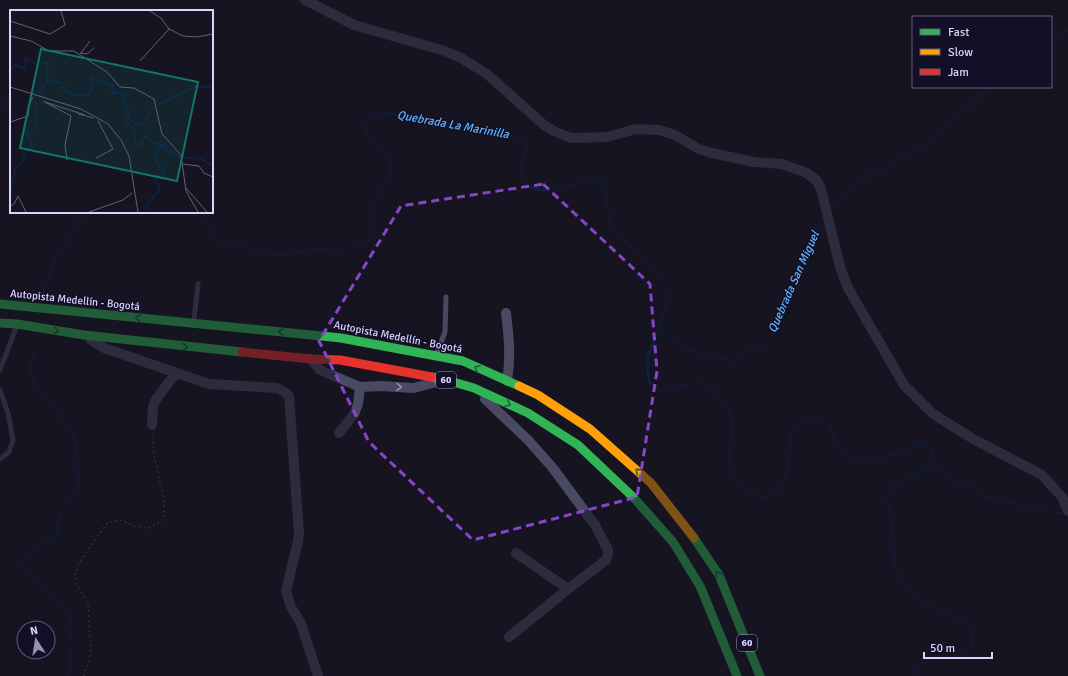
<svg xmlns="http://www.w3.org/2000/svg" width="1068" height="676" font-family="Signika,sans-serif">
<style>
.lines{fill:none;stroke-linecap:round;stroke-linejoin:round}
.stream{stroke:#0d2144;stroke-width:2.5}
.path{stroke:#44505f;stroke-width:1.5;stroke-dasharray:2 3;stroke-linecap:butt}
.lane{stroke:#4a4962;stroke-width:5}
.street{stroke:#4a4962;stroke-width:10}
.fast{stroke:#30b455;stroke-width:9}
.slow{stroke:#ff9f0a;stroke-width:9}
.jam{stroke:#e5322d;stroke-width:9}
.oneway{stroke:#22623e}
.oneway2{stroke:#928eb0}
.marked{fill:none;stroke:#8945c9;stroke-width:3;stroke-dasharray:8 5;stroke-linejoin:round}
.labels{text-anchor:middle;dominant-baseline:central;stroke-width:3;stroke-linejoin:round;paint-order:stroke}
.shield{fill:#130f26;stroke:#9e99be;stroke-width:1}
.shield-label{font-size:10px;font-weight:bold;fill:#d9d4ff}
.street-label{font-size:11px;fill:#d9d4ff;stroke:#130f26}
.water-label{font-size:12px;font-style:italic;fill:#62b6ff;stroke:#130f26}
.inset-river{fill:none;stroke:#0d2144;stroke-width:2}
.inset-road{fill:none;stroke:#64617a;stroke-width:1}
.view{fill:#0f766e;fill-opacity:0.15;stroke:#0f766e;stroke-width:2}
.inset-edge{fill:none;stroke:#d9d4ff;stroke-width:2}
</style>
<rect width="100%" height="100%" fill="#161421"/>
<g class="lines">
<g class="stream">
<polyline points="1051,39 1068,30"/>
<polyline points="0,106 3,105 11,98"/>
<polyline points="828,210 871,173 889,170 901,158 934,140 989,87"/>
<path d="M201 212 215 239 221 242 235 245 272 255H284L314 249 355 248 363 244 371 238 373 231V206L378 191 391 173V161L385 152 368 137 365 125 367 119 372 114 381 112 431 124H451L474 127 491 132 515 136 523 141 527 148C525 155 520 164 521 172 523 204 579 184 597 178 611 184 605 211 611 223 618 239 634 248 647 260 653 266 659 274 663 282 670 295 667 304 662 317 660 324 658 331 656 338 653 344 649 350 648 357 647 365 648 374 649 382L658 388H668L698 383 706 385 715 389 726 405 732 422 733 430 729 454 730 469 734 477 753 495 763 498 772 496 779 490 785 481 789 460 792 430 804 417 814 416 823 421 831 426 833 437 845 454 858 458 870 460 891 455 919 445 930 446 934 453 926 467 911 478 894 486 887 497 892 523 895 570 905 586 917 598 932 608 964 621 971 629 973 637 971 648 958 656 934 658 917 666 914 676"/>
<polyline points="43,291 55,260 85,212"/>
<polyline points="659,330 689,350 737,362 750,349 764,347 783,313 786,294 822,219"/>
<polyline points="34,353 30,369 34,385 71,429 76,446 79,488 75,497 67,502 57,522 58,538 35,547 23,558 20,564 27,567 46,590 64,604 72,617 69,631 73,649 70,652 72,663 68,676"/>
<polyline points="926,467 948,472 953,478 954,489 970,482 981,496 1057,513 1066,513"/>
</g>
<polyline class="path" points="84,676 91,652 88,604 77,584 75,573 80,562 107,523 121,520 134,526 150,528 164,519 164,499 154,456 152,434"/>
<g class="lane">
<polyline points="194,320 198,284"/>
<polyline points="437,353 445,332 446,297"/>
<polyline points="0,370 16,328"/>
<polyline points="0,390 8,413 13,440 9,452 0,459"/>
</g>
<g class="street">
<polyline points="305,0 354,25 445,51 461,58 487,74 544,125 554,131 571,138 607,137 636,129 659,130 675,135 699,149 712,153 754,162 782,164 807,173 817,181 821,189 840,267 848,288 904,385 933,414 975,440 1042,475 1062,497 1068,511"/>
<path d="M506 313C509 338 511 356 507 381"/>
<polyline points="91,340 104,348 209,384 277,388 286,393 289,396 299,533 298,541 286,591 291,607 301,624 318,676"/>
<polyline points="311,359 320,370 360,387 381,386 414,388 436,382"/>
<polyline points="485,399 528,440 552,467 595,525 608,550 608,555 606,560 568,589 509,637"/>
<polyline points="152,425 153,406 157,398 176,373"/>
<polyline points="339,433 354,414 358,404 360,387"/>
<polyline points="516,553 568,589"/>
</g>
<g class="fast">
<polyline points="0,304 341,338 463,361 519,386"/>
<polyline points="0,323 17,324 84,335 242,352"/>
<polyline points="432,377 443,379 474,388 528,413 578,445 634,498 673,542 700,586 737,676"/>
<polyline points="694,538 719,575 760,676"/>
</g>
<polyline class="slow" points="519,386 538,395 590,429 651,483 694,538"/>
<polyline class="jam" points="242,352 311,359 340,360 432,377"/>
</g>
<defs><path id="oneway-chevron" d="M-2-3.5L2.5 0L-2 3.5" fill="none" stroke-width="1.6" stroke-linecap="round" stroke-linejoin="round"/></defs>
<g class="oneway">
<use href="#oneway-chevron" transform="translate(138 318) rotate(-174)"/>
<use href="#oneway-chevron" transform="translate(56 331) rotate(9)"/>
<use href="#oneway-chevron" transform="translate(281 332) rotate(-175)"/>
<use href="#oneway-chevron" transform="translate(185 347) rotate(6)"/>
<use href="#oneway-chevron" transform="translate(328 360) rotate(2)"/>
<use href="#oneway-chevron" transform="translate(477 368) rotate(-156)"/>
<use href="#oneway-chevron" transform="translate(508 404) rotate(24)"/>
<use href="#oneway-chevron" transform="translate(638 471) rotate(-139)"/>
<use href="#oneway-chevron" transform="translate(718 574) rotate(-119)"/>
</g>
<use class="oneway2" href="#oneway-chevron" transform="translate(399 387) rotate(3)"/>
<path d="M0 0H1068V676H0ZM543 184 650 284 657 371 637 497 473 540 369 442 319 341 401 206Z" fill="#161421" fill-opacity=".55" fill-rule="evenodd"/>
<path class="marked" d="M543 184 650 284 657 371 637 497 473 540 369 442 319 341 401 206Z"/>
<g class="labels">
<g class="shield">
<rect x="436" y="372" width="20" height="16" rx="3"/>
<rect x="737" y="635" width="20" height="16" rx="3"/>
</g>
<g class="shield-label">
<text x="446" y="380">60</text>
<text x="747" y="643">60</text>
</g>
<g class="street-label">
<text transform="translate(75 300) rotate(6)">Autopista Medellín - Bogotá</text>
<text transform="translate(398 337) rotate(11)">Autopista Medellín - Bogotá</text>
</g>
<g class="water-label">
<text transform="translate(453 125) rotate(10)">Quebrada La Marinilla</text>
<text transform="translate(794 282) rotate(-66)">Quebrada San Miguel</text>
</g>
</g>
<g transform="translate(10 10)">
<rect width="203" height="203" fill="#161421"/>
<path class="inset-river" d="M0 60 6 55 15 59 16 48 27 55 35 52 38 54 36 63 39 71 52 73 55 81 63 85H78L83 76 82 67 102 75 103 83 114 84V92L120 103 114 115 124 118 126 135 131 134 136 125 143 133 154 135 146 140 145 151 154 161 153 164 144 167 150 179 139 192 136 202M28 83 38 71M146 95 185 77H203M117 108 128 115 132 114 144 97M153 137 170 147 191 149 203 156M0 182 6 157 13 153 14 146 21 137V130L16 122 23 120 27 113 25 92"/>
<path class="inset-road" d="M140 1 151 8 159 19 173 26 187 27 203 24M0 11 40 24 55 15 51 1M0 26 21 31 39 41H64L97 62 110 77 124 78 144 89 152 124 171 145 176 181 188 202M70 43 77 44 84 38M71 43 80 31M130 51 159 19M0 77 71 99 98 114 111 130 119 146 128 202M33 91 61 106 55 135 57 150M35 92 75 105M68 104 84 108M0 112 18 106 19 95 23 87M86 148 103 139 88 111M173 154 189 156 194 163 203 167M176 178 197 202M0 196 4 194 8 186 16 202M79 202 113 190 122 183"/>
<path class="view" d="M31 39 188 72 167 171 10 138Z"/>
<rect width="203" height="203" class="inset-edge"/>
</g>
<rect x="912" y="16" width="140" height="72" fill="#130f26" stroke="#625e7d"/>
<rect x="920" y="29" width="20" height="6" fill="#30b455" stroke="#625e7d"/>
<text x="948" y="36" font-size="12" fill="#d9d4ff">Fast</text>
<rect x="920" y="49" width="20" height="6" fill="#ff9f0a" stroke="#625e7d"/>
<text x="948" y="56" font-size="12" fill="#d9d4ff">Slow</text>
<rect x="920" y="69" width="20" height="6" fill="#e5322d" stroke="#625e7d"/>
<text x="948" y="76" font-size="12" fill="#d9d4ff">Jam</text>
<g transform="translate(36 640) rotate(348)"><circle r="19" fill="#130f26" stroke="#625e7d"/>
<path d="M0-3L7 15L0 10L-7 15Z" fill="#9591b1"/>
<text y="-6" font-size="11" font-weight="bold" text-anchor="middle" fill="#d9d4ff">N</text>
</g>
<path d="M924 652v6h68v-6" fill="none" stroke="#d9d4ff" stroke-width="2"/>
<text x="930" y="652" font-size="12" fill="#d9d4ff" stroke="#130f26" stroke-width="3" paint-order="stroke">50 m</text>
</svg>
